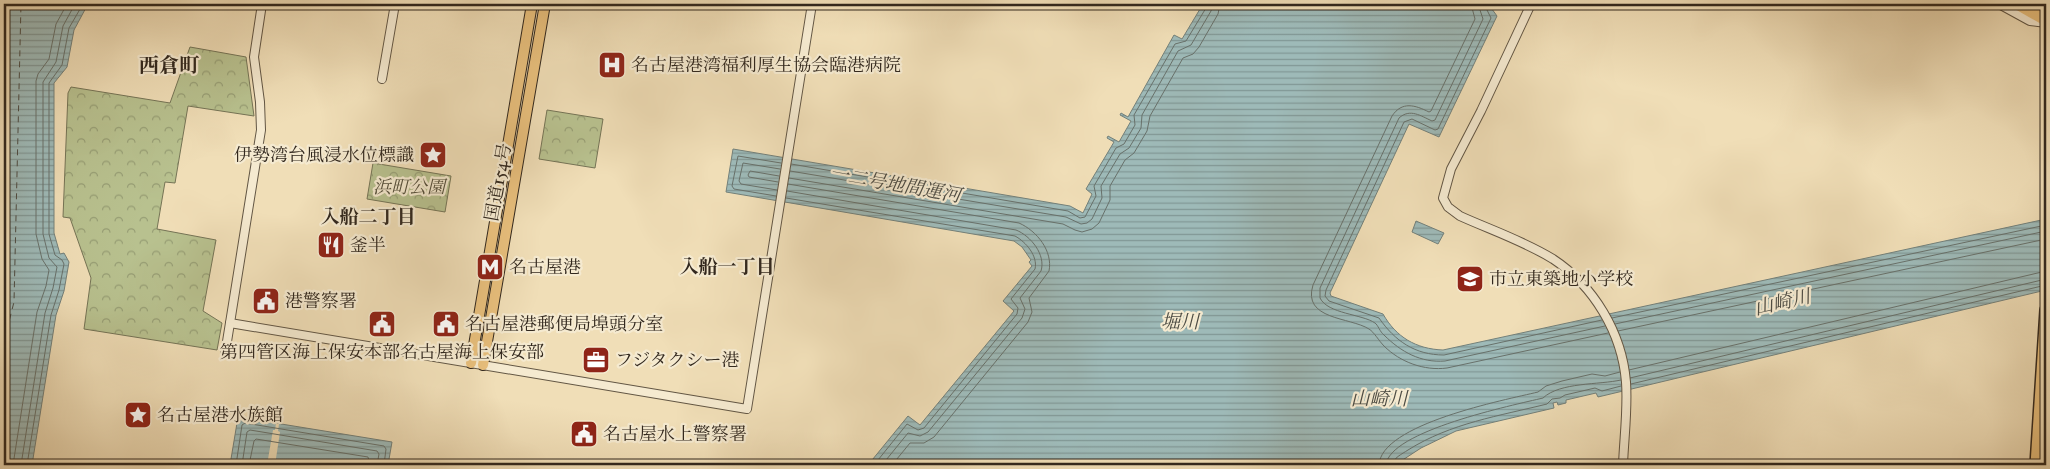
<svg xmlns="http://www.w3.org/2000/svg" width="2050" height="469" font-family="'IM FELL Great Primer','Noto Serif JP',serif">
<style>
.park{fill:url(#park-crowns);stroke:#757456}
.water{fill:url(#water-rules);stroke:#73807a}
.pier{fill:#f0deb7}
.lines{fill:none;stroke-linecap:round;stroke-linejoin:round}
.shore{stroke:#68716b;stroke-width:1}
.ferry{stroke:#4d4c44;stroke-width:1;stroke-dasharray:6 5;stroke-linecap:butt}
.tertiary-casing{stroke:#625644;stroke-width:10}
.secondary-casing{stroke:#32281e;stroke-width:11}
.trunk-casing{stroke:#32281e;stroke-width:12}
.motorway-casing{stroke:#32281e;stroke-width:14}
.tertiary{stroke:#f5ead0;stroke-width:8}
.secondary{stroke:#f5ead0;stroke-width:9}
.trunk{stroke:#e8bf7c;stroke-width:10}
.motorway{stroke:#e8bf7c;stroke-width:11}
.labels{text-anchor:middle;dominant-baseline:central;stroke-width:4.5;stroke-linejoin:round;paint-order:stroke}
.poi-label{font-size:18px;fill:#32281e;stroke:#f5ead0;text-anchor:start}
.street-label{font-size:18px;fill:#32281e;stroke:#f5ead0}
.park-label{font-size:18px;font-style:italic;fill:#544e3a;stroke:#f5ead0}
.water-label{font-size:19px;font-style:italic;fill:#4d4c44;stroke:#f5ead0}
.neighbourhood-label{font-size:19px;font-weight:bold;fill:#32281e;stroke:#f5ead0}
.quarter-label{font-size:20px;font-weight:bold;fill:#32281e;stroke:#f5ead0}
</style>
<defs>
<pattern id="park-crowns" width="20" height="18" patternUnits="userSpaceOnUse" patternTransform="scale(1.25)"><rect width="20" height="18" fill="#b8c18f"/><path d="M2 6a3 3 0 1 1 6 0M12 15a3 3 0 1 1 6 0" fill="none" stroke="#969d74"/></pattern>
<pattern id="water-rules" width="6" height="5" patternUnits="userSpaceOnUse" patternTransform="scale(1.25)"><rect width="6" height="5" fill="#9ebab8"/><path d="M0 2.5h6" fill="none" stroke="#819795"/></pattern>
</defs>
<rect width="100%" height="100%" fill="#f0deb7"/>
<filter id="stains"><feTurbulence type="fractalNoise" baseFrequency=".004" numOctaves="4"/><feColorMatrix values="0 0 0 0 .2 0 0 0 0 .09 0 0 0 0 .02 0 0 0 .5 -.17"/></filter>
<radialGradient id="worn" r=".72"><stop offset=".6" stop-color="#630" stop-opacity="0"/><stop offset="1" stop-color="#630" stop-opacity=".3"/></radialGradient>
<g class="park">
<polygon points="190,47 246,57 254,116 188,106 175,183 165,182 157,229 216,240 203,311 222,323 217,350 84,329 91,278 70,218 63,217 68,93 71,87 170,103"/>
<polygon points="547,110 603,119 595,168 539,159"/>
<polygon points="373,163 451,176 445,212 367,199"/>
</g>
<g class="water">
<polygon points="4,4 88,4 74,30 67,67 54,83 54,233 60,254 64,253 69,262 64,291 56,315 32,465 4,465"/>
<path d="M1203 4H1490L1489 5 1497 16 1439 137 1409 124 1330 293 1331 296 1383 314C1396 337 1416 349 1443 350L2046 219V290L1598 397 1596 393 1566 400V403L1558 405 1557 402 1553 403 1554 408 1456 431 1421 448 1395 465H868L908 416 920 425 1014 311 1003 301 1032 266 1029 262 1031 260 1022 247 1014 241 726 192 733 149 1070 206 1083 213 1092 194 1086 189 1114 142 1107 138 1108 136 1119 142 1131 121 1120 115 1121 113 1128 117 1174 35 1182 39Z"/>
<polygon points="1416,221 1444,233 1438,244 1412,232"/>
<polygon points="238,417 392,442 388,465 230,465"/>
</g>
<polygon class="pier" points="276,423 279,424 278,431 280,432 275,465 267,465 273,430 275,430"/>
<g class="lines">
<g class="shore">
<path d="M1471 4 1475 19 1431 111 1429 112C1415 105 1402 101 1392 116L1313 285C1302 320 1350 317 1369 329 1374 332 1379 341 1384 346 1400 362 1424 371 1447 368L1608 333"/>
<path d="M1478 4 1483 19 1435 120 1432 121C1421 116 1410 108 1399 118L1320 288V298C1328 314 1362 314 1375 323 1378 325 1380 332 1384 335 1401 352 1421 363 1445 361L1605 326"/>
<path d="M1484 4 1491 18 1438 129 1435 130 1412 119 1404 122 1326 290 1325 296 1329 301 1379 318C1395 341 1415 355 1444 355L1602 320"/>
<polyline points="791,164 1068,211 1080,218 1085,217 1096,196 1094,186 1116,148 1124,144 1135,125 1134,115 1175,44 1186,41 1206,8 1207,4"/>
<polyline points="790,171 1066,217 1081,224 1087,223 1092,219 1102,198 1101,186 1120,154 1129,148 1141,128 1142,115 1178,51 1191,45 1211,11 1213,4"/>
<polyline points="789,178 1063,224 1075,230 1082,232 1092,229 1099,223 1110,200 1110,186 1125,160 1134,153 1147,131 1150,116 1183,58 1193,54 1199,47 1218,14 1220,4"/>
<polyline points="778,182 749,177 748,175 750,171 779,176"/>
<path d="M788 184 1019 223C1037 231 1053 251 1049 271L1029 298 1032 312 1028 322 934 437 924 443H910L892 465"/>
<polyline points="777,190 741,184 739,181 743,163 780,169"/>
<path d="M787 191 1016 230C1031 236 1046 255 1041 271L1020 298 1025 309 1022 318 928 432 920 436 908 433 882 465"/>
<polyline points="776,196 734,189 732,186 738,156 781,163"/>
<path d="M786 198 1015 236C1026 242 1038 256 1035 269L1011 299 1018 308 1017 314 924 428 918 430 907 424 874 465"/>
<polyline points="1612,318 2046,225"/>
<polyline points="1615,324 2046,231"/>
<polyline points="1618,331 2046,239"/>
<polyline points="1629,370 2046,271"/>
<polyline points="1630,378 2046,279"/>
<polyline points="1631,384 2046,285"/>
<polyline points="13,465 37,312 46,286 49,270 42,259 36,234 36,81 38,74 49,59 56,24 67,4"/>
<polyline points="21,465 45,313 53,288 57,267 49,258 43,234 43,82 56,62 63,26 75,4"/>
<polyline points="27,465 51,315 59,290 64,264 62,260 55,255 49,234 49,83 62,65 69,28 83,4"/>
<polyline points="236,465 242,425 245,423 384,446 386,449 384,465"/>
<polyline points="242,465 247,432 250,430 377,451 379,454 377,465"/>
<polyline points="249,465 254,441 256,439 368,457 370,465"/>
<path d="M1379 465C1380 424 1505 400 1538 392L1546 386 1562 381 1592 374 1605 376 1620 372"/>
<path d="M1386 465C1388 431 1514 405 1543 398 1560 382 1599 385 1621 380"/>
<path d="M1392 465C1393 458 1402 454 1408 450 1451 423 1499 416 1547 404L1552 399 1560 398 1565 395 1595 388 1602 391 1621 386"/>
</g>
<polyline class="ferry" points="4,341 14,302 21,4"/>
<g class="tertiary-casing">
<g id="tertiary">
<path d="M1531 4 1481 111 1451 169 1443 198 1448 207 1460 216C1491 230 1524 241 1553 259 1594 286 1622 333 1626 382 1628 409 1624 438 1623 465"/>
<polyline points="1999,4 2030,21 2046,23"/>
<polyline points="382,79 395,4"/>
<polyline points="230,323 747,409 812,4"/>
<polyline points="225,354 261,130 260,102 254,57 262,4"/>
</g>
</g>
<g class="secondary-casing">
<polyline id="secondary" points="2042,465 2046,411"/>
</g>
<g class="trunk-casing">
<g id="trunk">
<polyline points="2016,4 2046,21"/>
<polyline points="2033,4 2046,10"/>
<polyline points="471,363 532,4"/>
<polyline points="483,365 545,4"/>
</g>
</g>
<g class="motorway-casing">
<polyline id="motorway" points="2036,465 2046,310"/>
</g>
<use href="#tertiary" class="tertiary"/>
<use href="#secondary" class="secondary"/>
<use href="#trunk" class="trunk"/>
<use href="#motorway" class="motorway"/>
</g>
<defs>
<g id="hospital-square" transform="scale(1.4375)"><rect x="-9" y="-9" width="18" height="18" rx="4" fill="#8f2418" stroke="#f5ead0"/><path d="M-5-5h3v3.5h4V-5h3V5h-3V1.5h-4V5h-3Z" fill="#fff"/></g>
<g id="sight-square" transform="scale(1.4375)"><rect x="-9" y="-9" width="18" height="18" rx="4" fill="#8f2418" stroke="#f5ead0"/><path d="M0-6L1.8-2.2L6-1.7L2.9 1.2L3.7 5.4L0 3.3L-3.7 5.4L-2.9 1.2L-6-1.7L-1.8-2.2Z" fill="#fff"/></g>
<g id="restaurant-square" transform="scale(1.4375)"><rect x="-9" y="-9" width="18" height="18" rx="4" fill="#8f2418" stroke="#f5ead0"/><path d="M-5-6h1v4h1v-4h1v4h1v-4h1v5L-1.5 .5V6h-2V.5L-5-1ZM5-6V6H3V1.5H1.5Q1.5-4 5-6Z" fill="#fff"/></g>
<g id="metro-square" transform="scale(1.4375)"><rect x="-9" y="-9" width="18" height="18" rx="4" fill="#8f2418" stroke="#f5ead0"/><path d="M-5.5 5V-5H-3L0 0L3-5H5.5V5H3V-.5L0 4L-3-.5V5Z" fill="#fff"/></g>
<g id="school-square" transform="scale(1.4375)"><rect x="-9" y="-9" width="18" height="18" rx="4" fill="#8f2418" stroke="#f5ead0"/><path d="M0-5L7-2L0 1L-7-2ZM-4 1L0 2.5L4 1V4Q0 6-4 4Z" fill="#fff"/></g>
<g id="civic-square" transform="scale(1.4375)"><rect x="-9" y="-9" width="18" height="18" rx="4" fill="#8f2418" stroke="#f5ead0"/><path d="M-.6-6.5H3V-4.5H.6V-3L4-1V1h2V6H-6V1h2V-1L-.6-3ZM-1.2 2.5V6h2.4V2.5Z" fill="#fff"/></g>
<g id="office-square" transform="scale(1.4375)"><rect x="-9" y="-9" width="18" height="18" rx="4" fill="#8f2418" stroke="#f5ead0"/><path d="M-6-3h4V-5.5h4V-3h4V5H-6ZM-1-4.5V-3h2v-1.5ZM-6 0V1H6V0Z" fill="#fff"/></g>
</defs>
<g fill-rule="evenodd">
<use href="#hospital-square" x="612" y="65"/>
<use href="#sight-square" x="433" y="155"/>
<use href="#restaurant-square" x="331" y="245"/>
<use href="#metro-square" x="490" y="267"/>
<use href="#school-square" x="1470" y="279"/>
<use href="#civic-square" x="266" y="301"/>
<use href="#civic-square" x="382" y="324"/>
<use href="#civic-square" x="446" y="324"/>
<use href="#office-square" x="596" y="360"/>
<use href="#sight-square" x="138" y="415"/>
<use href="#civic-square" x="584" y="434"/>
</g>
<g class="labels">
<g class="poi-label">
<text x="631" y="65">名古屋港湾福利厚生協会臨港病院</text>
<text x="414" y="155" text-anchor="end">伊勢湾台風浸水位標識</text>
<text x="350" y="245">釜半</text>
<text x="509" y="267">名古屋港</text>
<text x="1489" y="279">市立東築地小学校</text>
<text x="285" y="301">港警察署</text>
<text x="465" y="324">名古屋港郵便局埠頭分室</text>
<text x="382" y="352" text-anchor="middle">第四管区海上保安本部名古屋海上保安部</text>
<text x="615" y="360">フジタクシー港</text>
<text x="157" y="415">名古屋港水族館</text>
<text x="603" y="434">名古屋水上警察署</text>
</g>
<g class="street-label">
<text transform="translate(498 182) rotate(-80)">国道154号</text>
</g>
<g class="park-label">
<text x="409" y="187">浜町公園</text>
</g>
<g class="water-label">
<text transform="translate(895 184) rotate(10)">一二号地間運河</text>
<text transform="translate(1782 302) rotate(-13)">山崎川</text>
<text x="1180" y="321">堀川</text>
<text x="1379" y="398">山崎川</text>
</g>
<g class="neighbourhood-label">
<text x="368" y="216">入船二丁目</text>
<text x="727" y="266">入船一丁目</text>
</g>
<g class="quarter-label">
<text x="169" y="65">西倉町</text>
</g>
</g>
<rect width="2050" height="469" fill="none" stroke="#f0deb7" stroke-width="20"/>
<rect x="5" y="5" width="2040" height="459" fill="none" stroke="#32281e" stroke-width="2.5"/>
<rect x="10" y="10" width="2030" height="449" fill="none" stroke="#32281e"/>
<rect width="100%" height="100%" filter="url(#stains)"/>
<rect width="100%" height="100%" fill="url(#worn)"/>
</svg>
